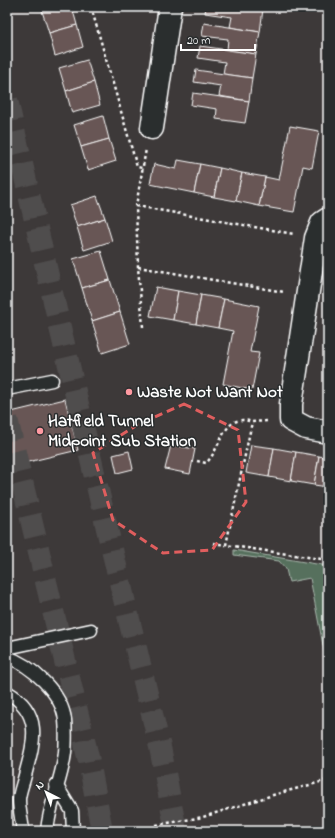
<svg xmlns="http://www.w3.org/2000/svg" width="335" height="838" font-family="'Indie Flower',sans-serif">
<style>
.green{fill:#56705d;stroke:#aab8ae}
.building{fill:#685654;stroke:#fff}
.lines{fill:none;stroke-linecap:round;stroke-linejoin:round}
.highway-tunnel{stroke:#504d4d;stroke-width:22;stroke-dasharray:22 11;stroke-linecap:butt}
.lane-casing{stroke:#fff;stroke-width:15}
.street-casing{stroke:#fff;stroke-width:25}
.path{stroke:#fff;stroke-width:2.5;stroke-dasharray:3 3;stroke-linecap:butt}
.lane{stroke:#2a2d2e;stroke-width:12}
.street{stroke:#2a2d2e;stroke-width:22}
.marked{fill:none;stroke:#e05e5e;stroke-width:3;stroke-dasharray:8 5;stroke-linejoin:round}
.poi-dot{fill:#ff9aa2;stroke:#2a2d2e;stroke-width:1.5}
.labels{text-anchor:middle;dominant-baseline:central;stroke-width:3;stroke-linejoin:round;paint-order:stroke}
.poi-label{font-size:17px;font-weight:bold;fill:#fff;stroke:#2a2d2e;text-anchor:start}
</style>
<rect width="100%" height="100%" fill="#3d3939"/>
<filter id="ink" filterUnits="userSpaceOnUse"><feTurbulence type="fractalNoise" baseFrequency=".025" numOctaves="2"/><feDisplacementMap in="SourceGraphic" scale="8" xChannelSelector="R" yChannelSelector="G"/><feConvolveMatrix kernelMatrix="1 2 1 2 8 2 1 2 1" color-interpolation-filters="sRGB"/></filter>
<g filter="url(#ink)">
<polygon class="green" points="234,550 328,566 328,671 310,578 289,582 286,569 279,561 234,555"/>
<g class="building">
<polygon points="55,7 72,7 77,25 49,33 42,11"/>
<polygon points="206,7 250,7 263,9 260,32 230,27 232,17 205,13"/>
<polygon points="204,23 260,32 256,54 227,50 228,39 202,36"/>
<polygon points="77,25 83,47 55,56 49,33"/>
<polygon points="200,46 256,54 252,78 223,74 225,62 198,58"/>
<polygon points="87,60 94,82 66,91 59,68"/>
<polygon points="196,70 252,78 249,101 219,96 221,86 194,82"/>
<polygon points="94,82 100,105 72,113 66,91"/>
<polygon points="193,93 249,101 245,123 216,119 217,109 191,105"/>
<polygon points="103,116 109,139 81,147 74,125"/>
<polygon points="290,126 319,131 312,168 303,166 294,212 259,206 265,177 279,180"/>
<polygon points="109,139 116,161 88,170 81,147"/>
<polygon points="178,160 200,164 194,193 150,184 154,164 176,169"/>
<polygon points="200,164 220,168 214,197 194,193"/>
<polygon points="220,168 242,173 236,201 214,197"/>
<polygon points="242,173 265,177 259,206 236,201"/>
<polygon points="97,196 105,218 77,227 70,205"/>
<polygon points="105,218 112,241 84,250 77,227"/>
<polygon points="101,251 110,280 82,288 73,259"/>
<polygon points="110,280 120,312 92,321 82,288"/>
<polygon points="156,287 178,291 173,320 150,316"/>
<polygon points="178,291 201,295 196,324 173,320"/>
<polygon points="201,295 224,299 218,328 196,324"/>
<polygon points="224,299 259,306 250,352 259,353 252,390 223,384 233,331 218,328"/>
<polygon points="120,312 130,344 102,353 92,321"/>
<polygon points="65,399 78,450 7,467 7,413"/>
<polygon points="171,445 195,449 190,474 165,469"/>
<polygon points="251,445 274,448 269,477 246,473"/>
<polygon points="274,448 296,452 291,481 269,477"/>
<polygon points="129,451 133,469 117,473 113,455"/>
<polygon points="296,452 319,456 314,485 291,481"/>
<polygon points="319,456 328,458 328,487 314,485"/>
</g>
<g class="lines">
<g class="highway-tunnel">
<polyline points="7,100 109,537 160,747 176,831"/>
<polyline points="7,419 89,761 102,831"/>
</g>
<g class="lane-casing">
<g id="lane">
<polyline points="7,389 52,380"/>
<polyline points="7,648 91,630"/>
<path d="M7 657C31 665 62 693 65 720 66 729 66 750 64 759 60 784 49 806 47 831"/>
<path d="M7 692C45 714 33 745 24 779 22 786 19 794 19 800 19 810 22 821 23 831"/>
<polyline points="56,785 72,811 73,831"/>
</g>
</g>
<g class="street-casing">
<g id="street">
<polyline points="152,128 170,7"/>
<polyline points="328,219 322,223 316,238 291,404 291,420 306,428 328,432"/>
</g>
</g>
<g class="path">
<polyline points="91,7 137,167 142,168"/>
<polyline points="136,206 294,234"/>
<polyline points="138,267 284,292"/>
<polyline points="143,327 138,267 136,206 146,149"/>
<polyline points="267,421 252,422 226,545 328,560"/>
<path d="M197 461 206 463C221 450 223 411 252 422"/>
<polyline points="213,543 226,545"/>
<polyline points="156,825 203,817 273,795 328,780"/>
</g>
<use href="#lane" class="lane"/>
<use href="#street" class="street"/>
</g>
</g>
<path class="marked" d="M184 404 238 430 246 502 212 550 163 553 113 520 93 453 137 425Z"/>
<g class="poi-dot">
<circle cx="129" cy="392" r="4"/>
<circle cx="40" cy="431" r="4"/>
</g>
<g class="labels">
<g class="poi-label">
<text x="137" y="392">Waste Not Want Not</text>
<text x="48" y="421">Hatfield Tunnel<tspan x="48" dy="20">Midpoint Sub Station</tspan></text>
</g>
</g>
<rect width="335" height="838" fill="none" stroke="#2a2d2e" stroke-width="24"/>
<rect x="12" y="12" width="311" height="814" fill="none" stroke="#fff" stroke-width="1.5" filter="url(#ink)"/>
<g transform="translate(46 792) rotate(318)" stroke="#2a2d2e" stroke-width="3" paint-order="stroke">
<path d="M0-3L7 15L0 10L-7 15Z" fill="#ffffff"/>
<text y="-6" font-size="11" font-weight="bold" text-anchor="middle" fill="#ffffff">N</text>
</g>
<path d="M181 44v6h74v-6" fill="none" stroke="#ffffff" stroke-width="2"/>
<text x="187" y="44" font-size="12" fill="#ffffff" stroke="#2a2d2e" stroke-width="3" paint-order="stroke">20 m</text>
</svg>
